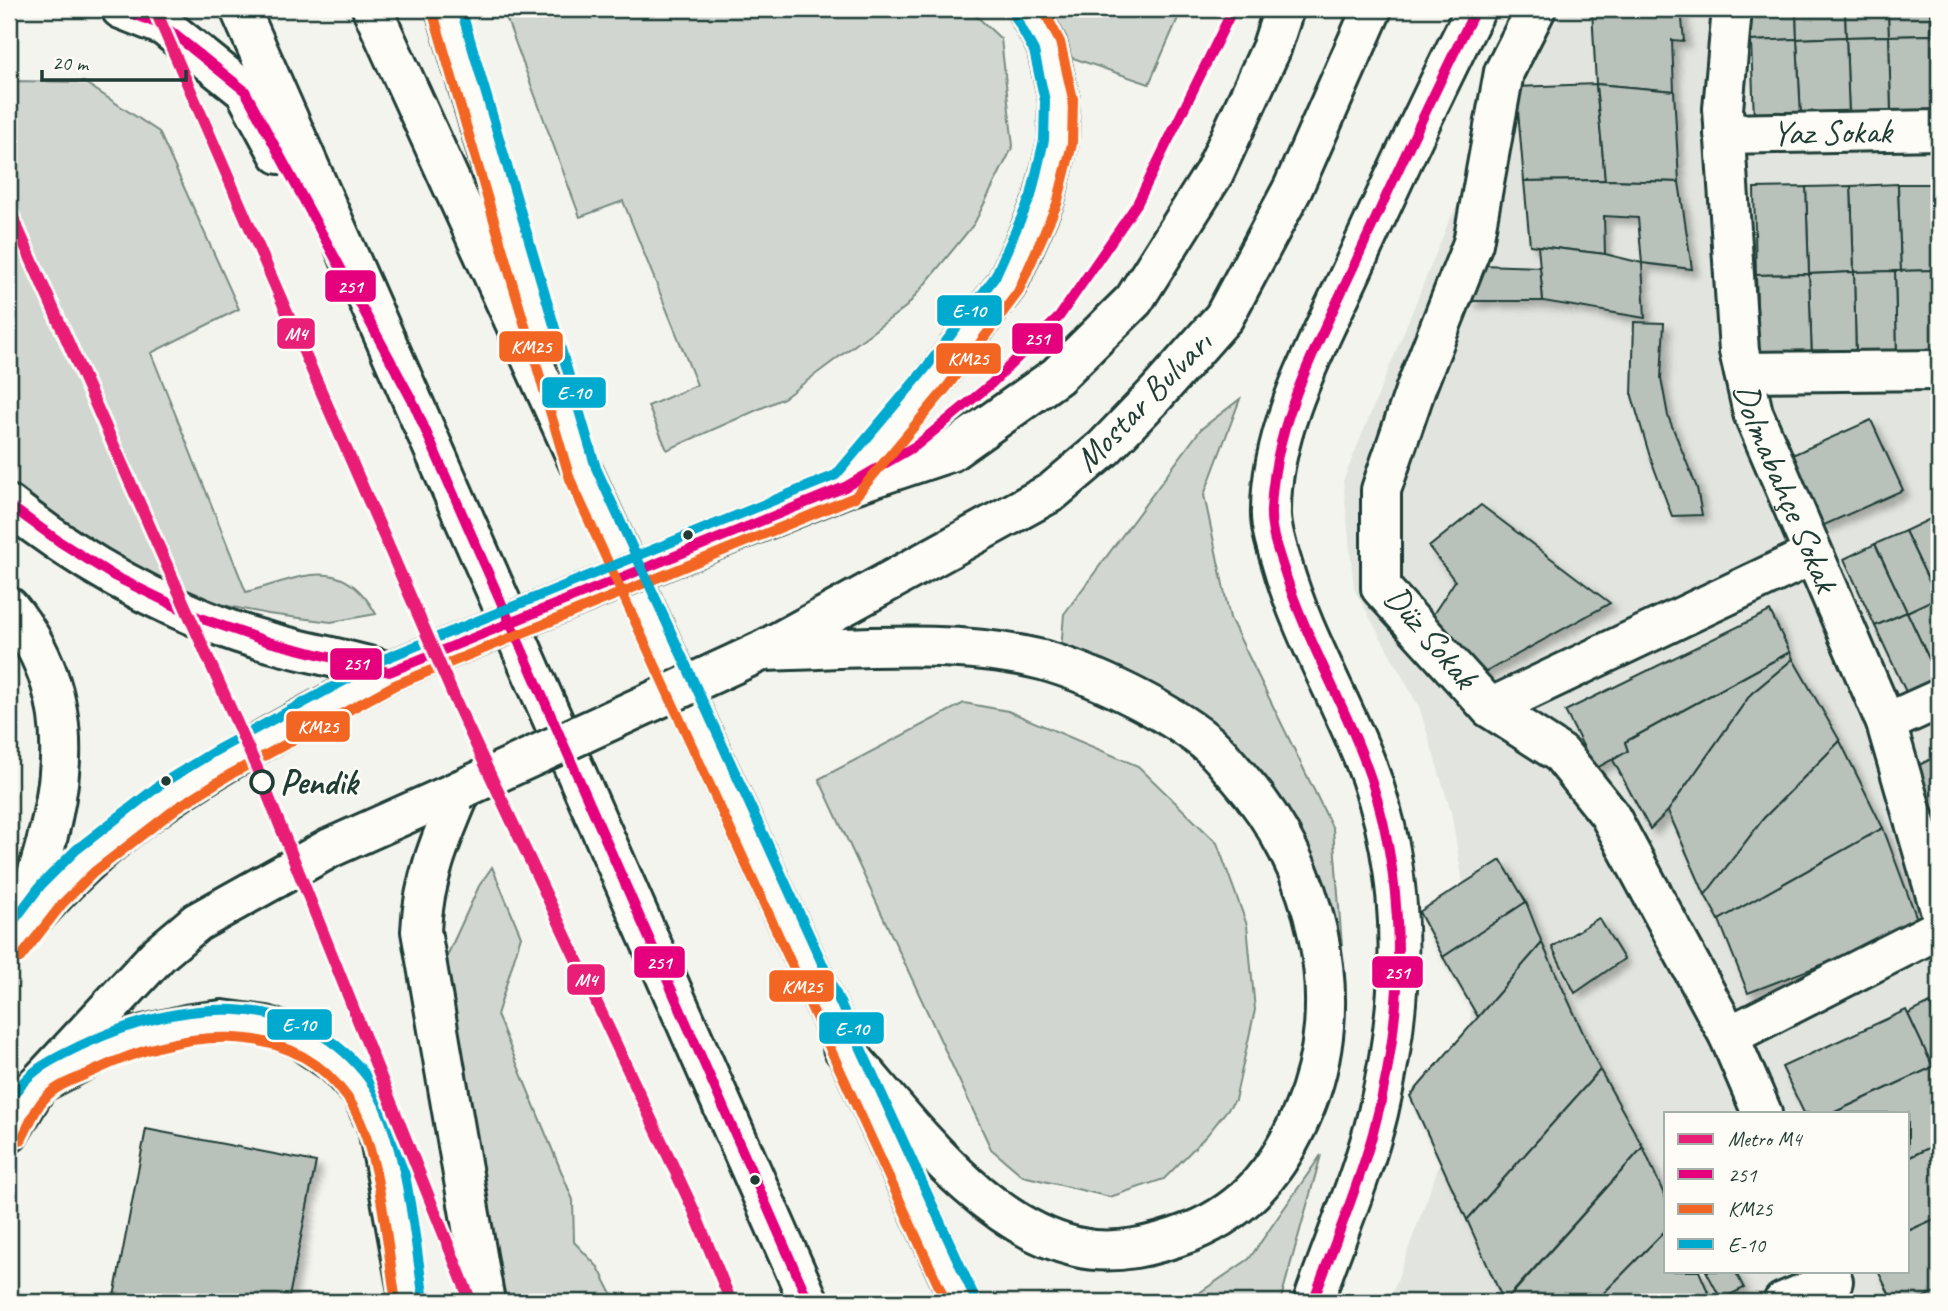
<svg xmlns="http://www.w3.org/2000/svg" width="1948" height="1311" font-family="Caveat,sans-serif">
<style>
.built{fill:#e2e5df;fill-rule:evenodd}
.green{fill:#d1d6d1;stroke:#788a82;stroke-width:2}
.building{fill:#b9c1bb;stroke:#1f3d34;stroke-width:2;filter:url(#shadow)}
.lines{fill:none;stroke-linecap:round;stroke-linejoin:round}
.minor-casing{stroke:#1f3d34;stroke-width:44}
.primary-casing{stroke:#1f3d34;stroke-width:44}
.trunk-casing{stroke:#1f3d34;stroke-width:44}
.minor{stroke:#fdfcf7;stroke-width:38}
.primary{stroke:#fdfcf7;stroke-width:38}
.trunk{stroke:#fdfcf7;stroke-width:38}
.primary-bridge-casing{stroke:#1f3d34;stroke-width:44;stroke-linecap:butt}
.primary-bridge{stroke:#fdfcf7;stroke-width:38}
.bus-1-casing{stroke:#fdfcf7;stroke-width:16}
.bus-2-casing{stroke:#fdfcf7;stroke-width:16}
.bus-3-casing{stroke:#fdfcf7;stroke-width:16}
.bus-1{stroke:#e5007d;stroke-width:10}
.bus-2{stroke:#f26522;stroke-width:10}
.bus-3{stroke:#00a9ce;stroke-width:10}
.metro-1-casing{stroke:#fdfcf7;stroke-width:18}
.metro-1{stroke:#e91e76;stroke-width:12}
.bus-dot{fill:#1f3d34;stroke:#fdfcf7;stroke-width:2.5}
.stop-dot{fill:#fdfcf7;stroke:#1f3d34;stroke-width:3.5}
.labels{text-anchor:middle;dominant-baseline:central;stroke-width:5;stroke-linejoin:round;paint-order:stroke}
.street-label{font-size:35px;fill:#1f3d34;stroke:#fdfcf7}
.stop-label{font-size:35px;font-weight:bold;fill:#1f3d34;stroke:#fdfcf7;text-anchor:start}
.line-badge{stroke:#fdfcf7;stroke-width:2.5}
.badge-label{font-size:19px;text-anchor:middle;font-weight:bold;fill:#fff}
</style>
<defs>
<filter id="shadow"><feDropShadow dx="6" dy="6" stdDeviation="3.5" flood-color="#0004"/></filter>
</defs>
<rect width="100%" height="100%" fill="#f4f4ef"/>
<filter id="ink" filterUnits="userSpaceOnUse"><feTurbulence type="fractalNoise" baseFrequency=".0143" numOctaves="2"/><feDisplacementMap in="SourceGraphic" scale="14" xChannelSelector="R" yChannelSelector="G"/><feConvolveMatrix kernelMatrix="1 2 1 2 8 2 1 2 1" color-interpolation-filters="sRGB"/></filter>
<g filter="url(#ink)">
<path class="built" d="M1565 9H1939V1302H1389L1448 1141 1466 1067 1472 997 1465 896 1451 812 1419 707 1354 589 1343 481 1449 221 1546 35ZM1666 1113H1908V1271H1666Z"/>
<g class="green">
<polygon points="503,9 969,9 1001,39 1013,146 974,224 907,306 784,398 667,450 648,406 697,385 623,201 580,217"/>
<polygon points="1042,9 1182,9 1149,84 1064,55"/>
<path d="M9 81 84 82 159 132 239 309 151 353 246 592C299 579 341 551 376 614L331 622 268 614 213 603 106 555 9 487Z"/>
<polygon points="1240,399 1204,495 1230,618 1333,829 1342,946 1278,797 1061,650 1064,614 1201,429"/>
<polygon points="964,703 1008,711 1138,766 1217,843 1247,925 1255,1010 1235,1100 1207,1135 1164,1179 1110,1197 1023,1176 991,1149 819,779"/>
<polygon points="492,867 521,936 497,1015 573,1200 574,1242 598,1267 616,1302 507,1302 456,1064 447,956 479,886"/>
<polygon points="1321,1155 1280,1302 1186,1302 1249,1259"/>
</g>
<g class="building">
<polygon points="1592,9 1681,9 1684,41 1672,40 1674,91 1596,84"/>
<polygon points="1750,9 1796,9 1797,39 1751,41"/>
<polygon points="1796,9 1845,9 1846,37 1797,39"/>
<polygon points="1845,9 1888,9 1889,36 1846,37"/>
<polygon points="1888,9 1931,9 1932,35 1889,36"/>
<polygon points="1931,9 1939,9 1939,34 1932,35"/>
<polygon points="1939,34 1939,113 1935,114 1932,35"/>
<polygon points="1932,35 1935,114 1891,115 1889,36"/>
<polygon points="1889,36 1891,115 1849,116 1846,37"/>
<polygon points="1846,37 1849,116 1801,118 1797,39"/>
<polygon points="1797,39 1801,118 1754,119 1751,41"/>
<polygon points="1596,84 1605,180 1524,181 1516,87"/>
<polygon points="1596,84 1674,91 1679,182 1605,180"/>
<polygon points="1605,180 1679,182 1692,269 1642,263 1638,218 1604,216 1605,254 1530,245 1524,181"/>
<polygon points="1898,184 1901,271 1854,272 1851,186"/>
<polygon points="1898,184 1939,184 1939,270 1901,271"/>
<polygon points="1851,186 1854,272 1809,274 1806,187"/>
<polygon points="1806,187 1809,274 1756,275 1754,188"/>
<polygon points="1538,246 1605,254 1642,263 1645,318 1543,301"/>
<polygon points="1481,265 1540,267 1543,301 1470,301"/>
<polygon points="1939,270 1939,358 1897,360 1895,271"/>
<polygon points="1895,271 1897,360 1856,361 1854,272"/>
<polygon points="1854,272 1856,361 1812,362 1809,274"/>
<polygon points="1809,274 1812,362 1759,362 1756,275"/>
<polygon points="1634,322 1664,323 1661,378 1668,416 1697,488 1702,515 1672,516 1650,457 1632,396"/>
<polygon points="1871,420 1903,490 1822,526 1790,456"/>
<polygon points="1481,505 1610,603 1484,673 1428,622 1455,581 1429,547"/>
<polygon points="1939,515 1939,538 1930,519"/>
<polygon points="1930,519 1939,538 1939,596 1937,598 1905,531"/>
<polygon points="1905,531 1937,598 1907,612 1875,544"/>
<polygon points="1875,544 1907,612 1875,626 1844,559"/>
<polygon points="1937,598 1939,604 1938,678 1907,612"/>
<polygon points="1770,611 1790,652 1625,742 1628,751 1595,769 1565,711"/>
<polygon points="1907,612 1938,678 1906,692 1875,626"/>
<polygon points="1790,652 1793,659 1751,694 1668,811 1650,829 1613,760 1628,751 1625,742"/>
<polygon points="1793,659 1840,741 1764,818 1705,895 1668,811 1751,694"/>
<polygon points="1840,741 1883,828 1719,920 1705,895 1764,818"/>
<polygon points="1939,755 1939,821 1913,768"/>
<polygon points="1883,828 1920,927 1748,993 1719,920"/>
<polygon points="1501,860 1526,902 1443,957 1419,912"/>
<polygon points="1526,902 1542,943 1478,1017 1443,957"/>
<polygon points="1599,918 1624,959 1575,993 1552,947"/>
<polygon points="1542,943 1600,1070 1467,1220 1410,1096"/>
<polygon points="1930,1003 1939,1024 1939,1081 1908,1014"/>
<polygon points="1906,1010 1933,1067 1833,1113 1804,1113 1782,1067"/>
<polygon points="1933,1067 1939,1081 1939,1143 1908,1158 1908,1113 1833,1113"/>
<polygon points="1600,1070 1643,1147 1504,1302 1467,1220"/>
<polygon points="146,1129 316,1162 288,1302 113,1302"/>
<polygon points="1939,1143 1939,1217 1908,1231 1908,1158"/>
<polygon points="1643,1147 1666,1199 1666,1230 1595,1302 1505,1302"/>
<polygon points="1939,1217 1939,1290 1914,1302 1893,1302 1878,1271 1908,1271 1908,1231"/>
<polygon points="1666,1230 1666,1271 1699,1271 1711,1299 1705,1302 1595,1302"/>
<polygon points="1706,1271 1735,1271 1744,1288 1721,1299"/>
</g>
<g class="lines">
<g class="minor-casing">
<g id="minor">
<polyline points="1536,9 1504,72 1473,243 1416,388 1381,490 1381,588 1490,708 1561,754 1609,814 1729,1036 1762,1113"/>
<path id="s1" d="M1732 9 1723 109 1739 351 1753 413 1886 723 1939 906"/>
<polyline points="1724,134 1939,130"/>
<polyline points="1744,372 1939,370"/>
<polyline points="1490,708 1812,555"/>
<polyline points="1886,723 1939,699"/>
<polyline points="1729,1036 1939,929"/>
<polyline points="1783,1302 1833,1281"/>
</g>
</g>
<g class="primary-casing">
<g id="primary">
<polyline points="845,487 950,452 1057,376 1134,300 1214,173 1271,49 1284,9"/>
<polyline points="762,651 1052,492 1104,448 1156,394 1224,317 1293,188 1372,9"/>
<path d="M18 936C122 806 247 750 389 672"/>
<polyline points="9,1133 38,1084 159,954 197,922 330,848 462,789"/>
</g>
</g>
<g class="trunk-casing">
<g id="trunk">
<polyline points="121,9 164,26 245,91 279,154"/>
<polyline points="240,9 809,1302"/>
<polyline points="372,9 961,1302"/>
<polyline points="446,9 540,331"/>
<polyline points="845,487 936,378 1007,284 1044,200 1058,142 1059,100 1047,46 1027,9"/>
<path d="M9 505C74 557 151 601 230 630 282 649 337 656 389 672"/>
<path d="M9 607C95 713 55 821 17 937"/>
<path d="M762 651C850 649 956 638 1042 660 1093 674 1165 709 1206 742 1218 751 1227 764 1237 775 1317 864 1351 1000 1303 1112 1280 1167 1248 1209 1191 1232 1154 1246 1115 1256 1076 1247 979 1224 907 1119 843 1048"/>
<path d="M462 789C442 836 423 879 421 931L485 1302"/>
<polyline points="38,1084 123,1040 191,1024 222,1020 266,1026 300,1039 335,1063 362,1093 378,1128 410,1302"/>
<path d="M1313 1302C1334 1241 1363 1175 1378 1113 1406 994 1409 868 1362 754 1336 690 1301 631 1282 564 1277 547 1270 527 1271 510 1271 427 1318 344 1352 270 1392 182 1432 95 1476 9"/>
</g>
</g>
<use href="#minor" class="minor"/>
<use href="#primary" class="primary"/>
<use href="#trunk" class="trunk"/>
<g class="primary-bridge-casing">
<g id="primary-bridge">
<polyline points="389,672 845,487"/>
<polyline points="462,789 762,651"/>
</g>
</g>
<use href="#primary-bridge" class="primary-bridge"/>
<g class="bus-1-casing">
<g id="bus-1">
<polyline points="121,9 164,26 245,91 413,402 809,1302"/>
<polyline points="9,505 60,542 114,576 200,618 269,642 389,672 845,487 917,445 991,384 1059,317 1137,204 1233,9"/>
<path d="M1313 1302C1333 1246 1357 1191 1373 1133 1407 1009 1409 875 1362 754 1338 692 1304 634 1284 570 1278 551 1270 531 1271 510 1274 423 1316 347 1352 270 1392 183 1432 95 1476 9"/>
</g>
</g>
<g class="bus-2-casing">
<g id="bus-2">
<polyline points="433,13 570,479 946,1302"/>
<polyline points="20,958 62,904 94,872 178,807 229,775 395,685 855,497 947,387 1018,292 1057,204 1072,144 1073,99 1060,42 1043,9"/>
<path d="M21 1140C29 1126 34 1109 45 1098 57 1084 79 1078 96 1070 176 1032 287 1013 347 1097 380 1143 387 1246 396 1302"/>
</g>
</g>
<g class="bus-3-casing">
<g id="bus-3">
<polyline points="461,9 596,468 974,1296"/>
<polyline points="9,927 41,885 76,850 161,784 215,751 384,659 836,475 925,369 995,277 1031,196 1044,140 1045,101 1034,51 1015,16"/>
<path d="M9 1102C26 1071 51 1060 82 1045 176 1001 298 984 369 1079 407 1131 414 1237 424 1300"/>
</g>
</g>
<use href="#bus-1" class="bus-1"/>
<use href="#bus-2" class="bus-2"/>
<use href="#bus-3" class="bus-3"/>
<g class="metro-1-casing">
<g id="metro-1">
<polyline points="155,9 457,704 694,1211 731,1302"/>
<polyline points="9,209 259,773 471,1302"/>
</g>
</g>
<use href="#metro-1" class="metro-1"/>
</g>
</g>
<g class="bus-dot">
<circle cx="688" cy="535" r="6"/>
<circle cx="166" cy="781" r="6"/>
<circle cx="755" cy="1180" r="6"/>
</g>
<circle class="stop-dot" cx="262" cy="782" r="11"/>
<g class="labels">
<g class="street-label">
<text transform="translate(1832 132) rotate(-1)">Yaz Sokak</text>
<text transform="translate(1143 401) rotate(-46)">Mostar Bulvarı</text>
<text stroke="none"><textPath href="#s1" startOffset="488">Dolmabahçe Sokak</textPath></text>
<text transform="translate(1431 637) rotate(50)">Düz Sokak</text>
</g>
<g class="stop-label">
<text x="280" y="782">Pendik</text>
</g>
</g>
<g class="line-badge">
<rect x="324" y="269" width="53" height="34" rx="7" fill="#e5007d"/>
<rect x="936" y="294" width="67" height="33" rx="7" fill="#00a9ce"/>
<rect x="276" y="317" width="40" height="33" rx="7" fill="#e91e76"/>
<rect x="1011" y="322" width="53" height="33" rx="7" fill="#e5007d"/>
<rect x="498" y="330" width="66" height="33" rx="7" fill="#f26522"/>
<rect x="935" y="342" width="67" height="33" rx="7" fill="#f26522"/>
<rect x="541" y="376" width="66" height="33" rx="7" fill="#00a9ce"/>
<rect x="329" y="647" width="54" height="34" rx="7" fill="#e5007d"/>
<rect x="285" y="710" width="66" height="33" rx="7" fill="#f26522"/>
<rect x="633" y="945" width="53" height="34" rx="7" fill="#e5007d"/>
<rect x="1371" y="955" width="53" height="34" rx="7" fill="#e5007d"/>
<rect x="566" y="963" width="40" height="33" rx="7" fill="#e91e76"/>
<rect x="768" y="969" width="67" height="34" rx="7" fill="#f26522"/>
<rect x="266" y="1008" width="67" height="33" rx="7" fill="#00a9ce"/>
<rect x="818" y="1011" width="67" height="34" rx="7" fill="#00a9ce"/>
</g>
<g class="badge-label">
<text x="350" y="293">251</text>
<text x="969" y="317">E-10</text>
<text x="296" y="340">M4</text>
<text x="1037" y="345">251</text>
<text x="531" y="353">KM25</text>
<text x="968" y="365">KM25</text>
<text x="574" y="399">E-10</text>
<text x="356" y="670">251</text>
<text x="318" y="733">KM25</text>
<text x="659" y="969">251</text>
<text x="1397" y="979">251</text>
<text x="586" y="986">M4</text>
<text x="802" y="993">KM25</text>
<text x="299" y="1031">E-10</text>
<text x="852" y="1035">E-10</text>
</g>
<rect width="1948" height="1311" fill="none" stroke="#fdfcf7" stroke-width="35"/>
<rect x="18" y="18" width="1913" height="1276" fill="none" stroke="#1f3d34" stroke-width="2.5" filter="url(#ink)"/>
<rect x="1664" y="1112" width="245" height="161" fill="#fdfcf7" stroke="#a4b0a9" stroke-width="2"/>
<rect x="1678" y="1134" width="35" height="10" fill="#e91e76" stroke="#a4b0a9" stroke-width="2"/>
<text x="1728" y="1146" font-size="21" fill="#1f3d34">Metro M4</text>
<rect x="1678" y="1169" width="35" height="10" fill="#e5007d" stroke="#a4b0a9" stroke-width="2"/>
<text x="1728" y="1182" font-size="21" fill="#1f3d34">251</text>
<rect x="1678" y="1204" width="35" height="10" fill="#f26522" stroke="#a4b0a9" stroke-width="2"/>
<text x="1728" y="1216" font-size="21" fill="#1f3d34">KM25</text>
<rect x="1678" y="1239" width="35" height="10" fill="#00a9ce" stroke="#a4b0a9" stroke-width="2"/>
<text x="1728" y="1252" font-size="21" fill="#1f3d34">E-10</text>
<path d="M42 70v10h144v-10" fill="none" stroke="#1f3d34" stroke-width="3.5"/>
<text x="52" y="70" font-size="21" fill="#1f3d34" stroke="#fdfcf7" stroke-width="5" paint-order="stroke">20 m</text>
</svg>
